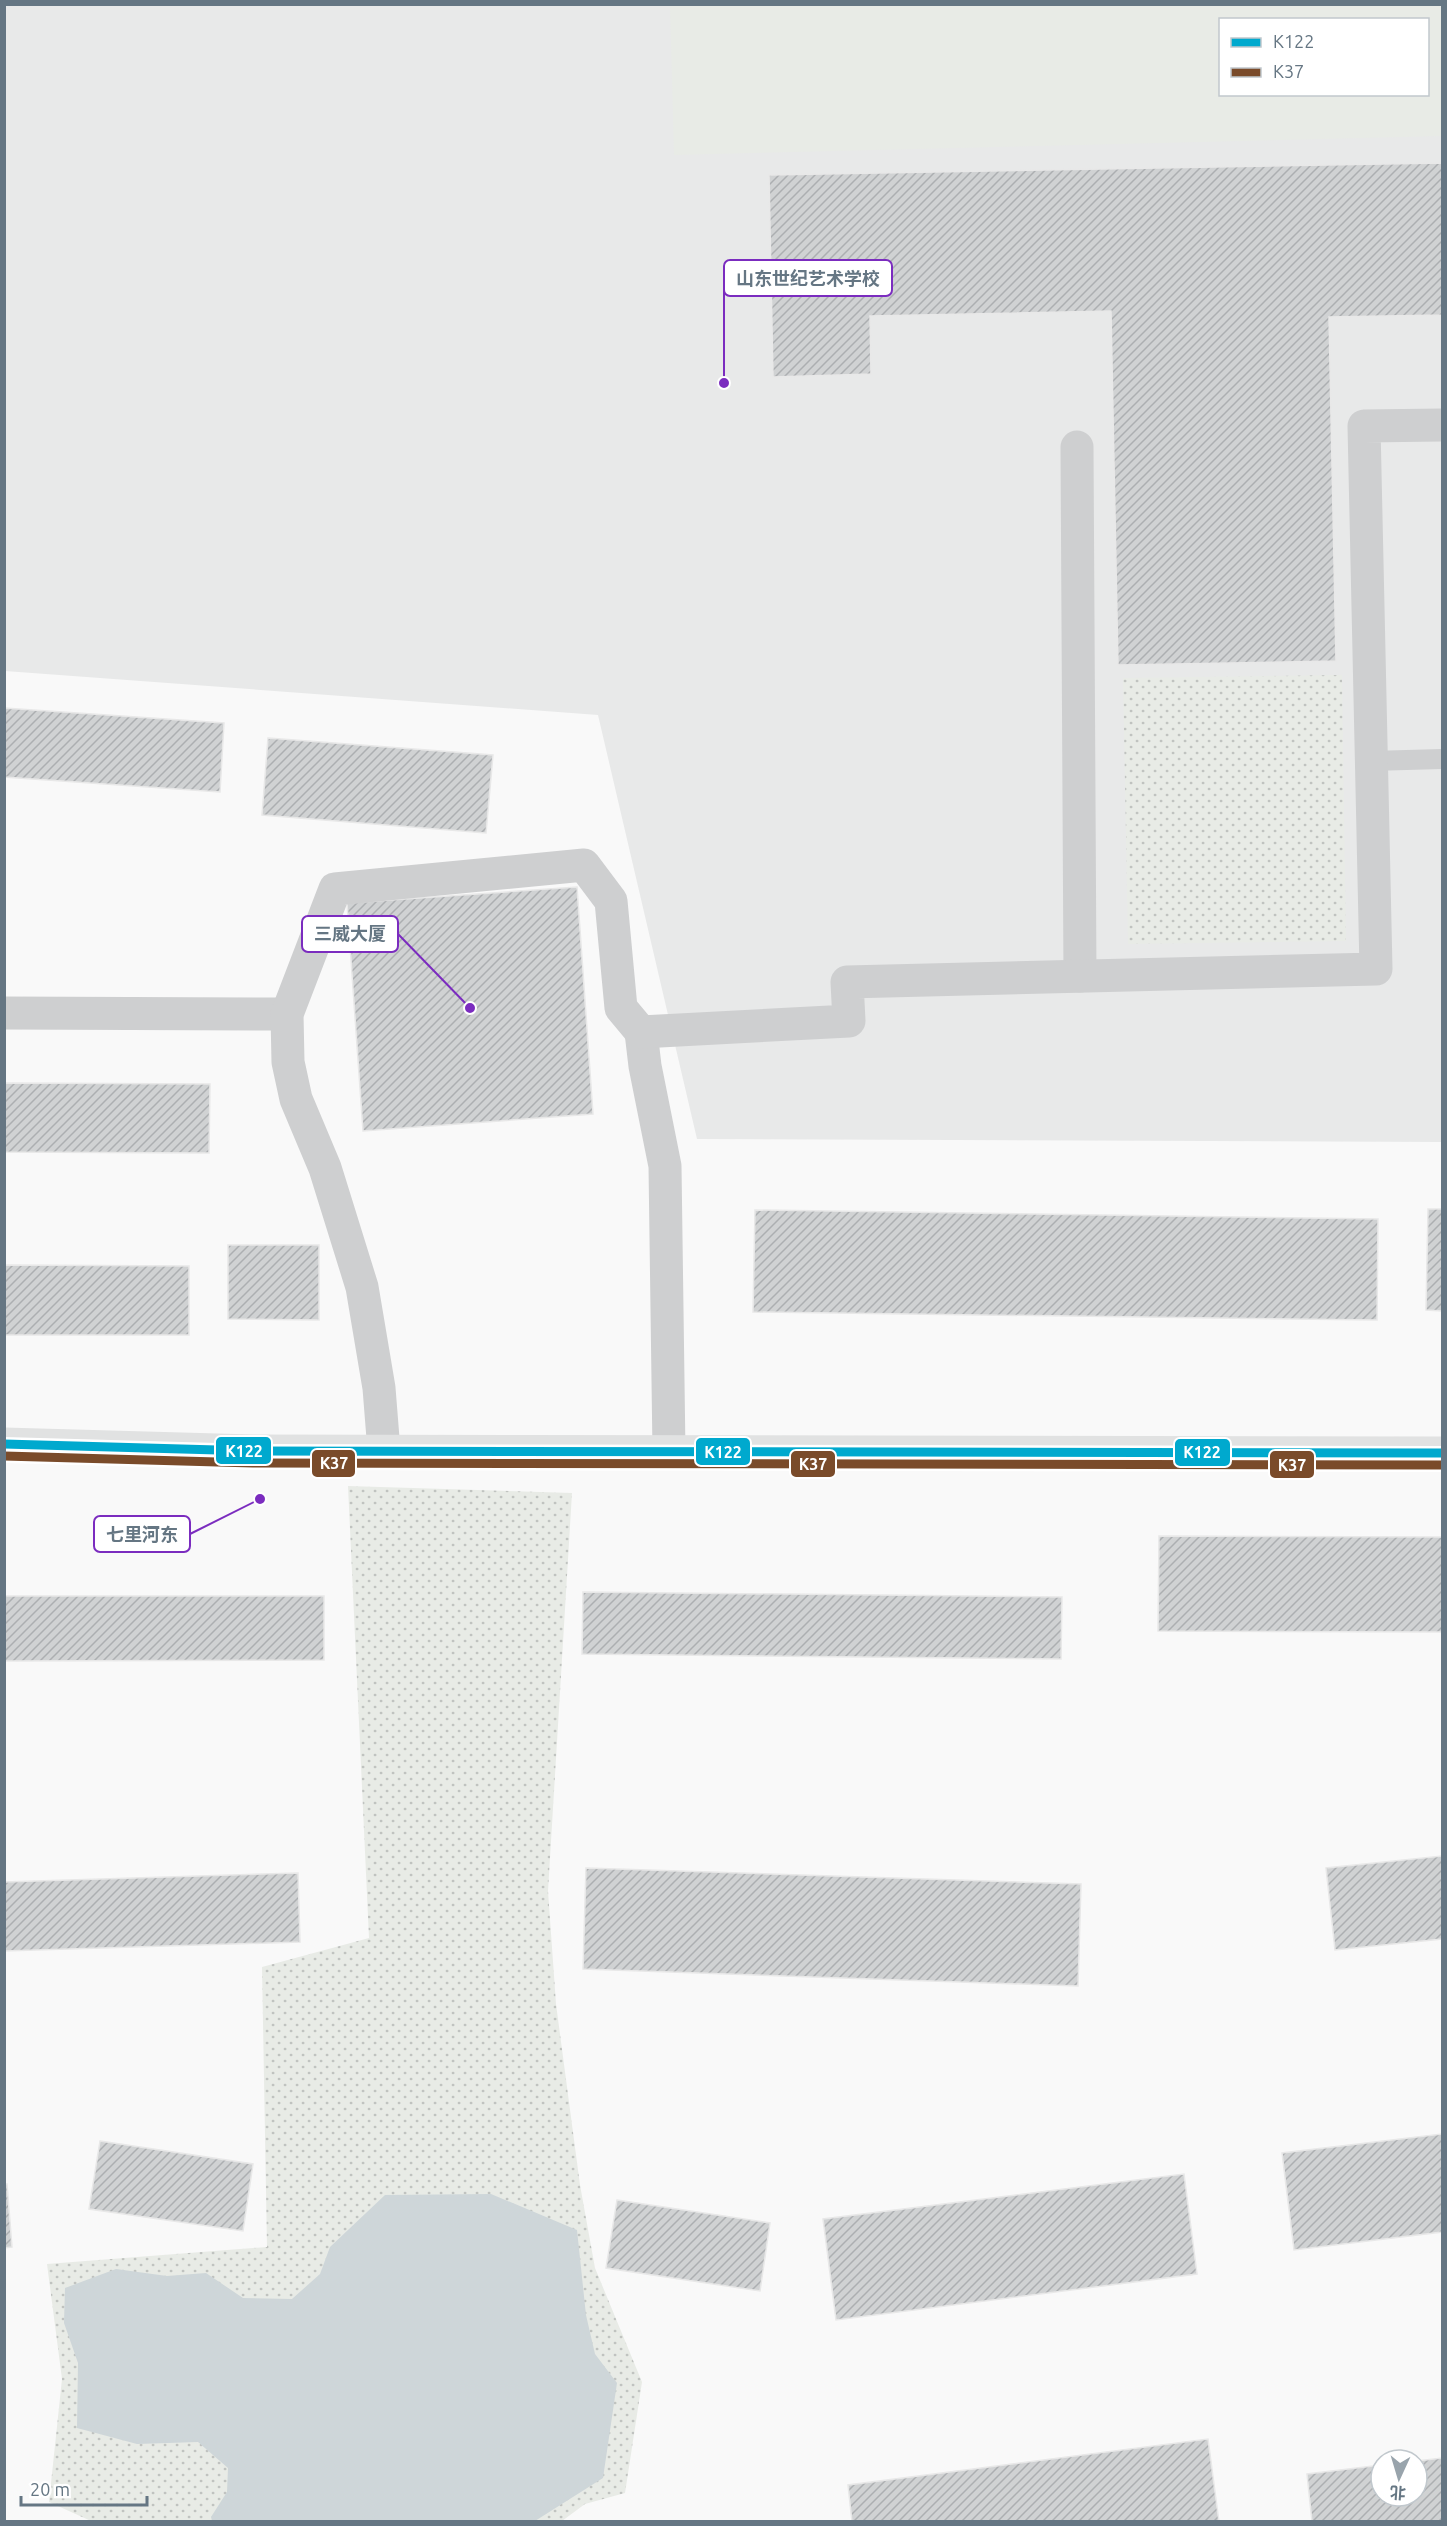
<svg xmlns="http://www.w3.org/2000/svg" width="1447" height="2526" font-family="Ubuntu,'Noto Sans SC',sans-serif">
<style>
.built{fill:#e8e9e9;fill-rule:evenodd}
.grass{fill:#e8ebe6;fill-rule:evenodd}
.park{fill:url(#park-dots)}
.water{fill:#ced6d9}
.building{fill:url(#building-hatch);stroke:#e8e8e8;stroke-width:1.5}
.lines{fill:none;stroke-linecap:round;stroke-linejoin:round}
.lane{stroke:#cecfd0;stroke-width:20}
.street{stroke:#cecfd0;stroke-width:33}
.secondary{stroke:#e1e2e2;stroke-width:33}
.bus-1-casing{stroke:#fff;stroke-width:14}
.bus-2-casing{stroke:#fff;stroke-width:14}
.bus-1{stroke:#00a9ce;stroke-width:9}
.bus-2{stroke:#7a4b2a;stroke-width:9}
.leader{fill:none;stroke:#7b2cbf;stroke-width:2}
.callout-dot{fill:#7b2cbf;stroke:#fff;stroke-width:2}
.callout{fill:#fff;stroke:#7b2cbf;stroke-width:2}
.callout-label{font-size:18px;text-anchor:middle;font-weight:bold;fill:#657683}
.line-badge{stroke:#fff;stroke-width:2}
.badge-label{font-size:16px;text-anchor:middle;font-weight:bold;fill:#fff}
</style>
<defs>
<pattern id="park-dots" width="8" height="8" patternUnits="userSpaceOnUse" patternTransform="scale(1.5)"><rect width="8" height="8" fill="#e8ebe6"/><path d="M2 2h.1M6 6h.1" fill="none" stroke="#c0c3c0" stroke-width="1.8" stroke-linecap="round"/></pattern>
<pattern id="building-hatch" width="6" height="6" patternUnits="userSpaceOnUse" patternTransform="scale(1.5)"><rect width="6" height="6" fill="#d0d2d3"/><path d="M-1 1l2-2M0 6l6-6M5 7l2-2" fill="none" stroke="#acafb1"/></pattern>
</defs>
<rect width="100%" height="100%" fill="#f9f9f9"/>
<path class="built" d="M4 5H1442V1142L697 1139 598 715 5 671ZM1220 20H1428V94H1220Z"/>
<path class="grass" d="M670 5H1442V136L674 155ZM1220 20H1428V94H1220Z"/>
<g class="park">
<polygon points="1342,675 1346,941 1128,944 1123,678"/>
<polygon points="348,1486 572,1493 548,1891 556,2004 580,2185 595,2268 642,2382 625,2493 585,2504 562,2521 91,2521 49,2502 62,2379 47,2264 267,2247 262,1967 369,1938"/>
</g>
<polygon class="water" points="491,2194 577,2230 586,2315 595,2354 617,2383 603,2478 535,2521 212,2521 211,2517 227,2492 228,2468 198,2442 137,2444 77,2428 78,2363 64,2323 65,2288 116,2269 167,2276 206,2273 243,2298 292,2299 320,2274 330,2247 385,2195"/>
<g class="building">
<polygon points="1442,163 1442,315 1329,317 1336,661 1118,665 1111,311 870,316 871,374 773,377 769,175"/>
<polygon points="4,708 224,723 220,792 4,777"/>
<polygon points="268,738 493,755 486,833 262,815"/>
<polygon points="577,887 593,1114 363,1131 347,903"/>
<polygon points="4,1083 210,1084 209,1153 4,1152"/>
<polygon points="1428,1209 1442,1209 1442,1311 1426,1310"/>
<polygon points="755,1210 1378,1219 1377,1320 753,1312"/>
<polygon points="228,1245 319,1245 319,1320 228,1319"/>
<polygon points="4,1265 189,1266 189,1335 4,1335"/>
<polygon points="1159,1536 1442,1537 1442,1632 1158,1631"/>
<polygon points="583,1592 1062,1597 1061,1659 582,1654"/>
<polygon points="4,1596 324,1596 324,1660 4,1661"/>
<polygon points="1442,1856 1442,1939 1335,1950 1326,1868"/>
<polygon points="586,1868 1081,1884 1078,1986 583,1969"/>
<polygon points="298,1873 300,1942 4,1951 4,1882"/>
<polygon points="1442,2134 1442,2232 1294,2250 1282,2153"/>
<polygon points="100,2141 253,2164 243,2231 89,2209"/>
<polygon points="1184,2174 1197,2274 836,2320 823,2219"/>
<polygon points="4,2184 7,2184 12,2247 4,2248"/>
<polygon points="617,2200 770,2223 760,2291 606,2268"/>
<polygon points="1208,2439 1219,2522 852,2522 848,2485"/>
<polygon points="1442,2458 1442,2522 1312,2522 1307,2474 1381,2465 1381,2496 1417,2496 1417,2461"/>
</g>
<g class="lines">
<polyline class="lane" points="1371,761 1442,759"/>
<g class="street">
<polyline points="1077,447 1080,976"/>
<polyline points="4,1013 287,1014"/>
<polyline points="641,1032 645,1066 665,1166 669,1452"/>
<polyline points="384,1451 379,1388 362,1287 325,1168 296,1099 288,1062 287,1014 335,889 584,865 611,901 621,1008 641,1032 849,1021 847,982 1376,969 1364,426 1442,425"/>
</g>
<polyline class="secondary" points="4,1444 253,1451 1442,1453"/>
<g class="bus-1-casing">
<polyline id="bus-1" points="4,1444 253,1451 1442,1453"/>
</g>
<g class="bus-2-casing">
<polyline id="bus-2" points="4,1456 253,1463 1442,1465"/>
</g>
<use href="#bus-1" class="bus-1"/>
<use href="#bus-2" class="bus-2"/>
</g>
<path class="leader" d="M724 383L724 278M470 1008L398 934M260 1499L190 1534"/>
<g class="callout-dot">
<circle cx="724" cy="383" r="6"/>
<circle cx="470" cy="1008" r="6"/>
<circle cx="260" cy="1499" r="6"/>
</g>
<g class="callout">
<rect x="724" y="260" width="168" height="36" rx="6"/>
<rect x="302" y="916" width="96" height="36" rx="6"/>
<rect x="94" y="1516" width="96" height="36" rx="6"/>
</g>
<g class="callout-label">
<text x="808" y="285">山东世纪艺术学校</text>
<text x="350" y="940">三威大厦</text>
<text x="142" y="1541">七里河东</text>
</g>
<g class="line-badge">
<rect x="215" y="1436" width="57" height="29" rx="6" fill="#00a9ce"/>
<rect x="695" y="1437" width="56" height="29" rx="6" fill="#00a9ce"/>
<rect x="1174" y="1438" width="57" height="29" rx="6" fill="#00a9ce"/>
<rect x="311" y="1449" width="45" height="29" rx="6" fill="#7a4b2a"/>
<rect x="790" y="1450" width="46" height="28" rx="6" fill="#7a4b2a"/>
<rect x="1269" y="1450" width="46" height="29" rx="6" fill="#7a4b2a"/>
</g>
<g class="badge-label">
<text x="244" y="1457">K122</text>
<text x="723" y="1458">K122</text>
<text x="1202" y="1458">K122</text>
<text x="334" y="1469">K37</text>
<text x="813" y="1470">K37</text>
<text x="1292" y="1471">K37</text>
</g>
<rect width="1447" height="2526" fill="none" stroke="#657683" stroke-width="12"/>
<rect x="1219" y="18" width="210" height="78" fill="#ffffff" stroke="#c1c8cd" stroke-width="1.5"/>
<rect x="1231" y="38" width="30" height="9" fill="#00a9ce" stroke="#c1c8cd" stroke-width="1.5"/>
<text x="1273" y="48" font-size="18" fill="#657683">K122</text>
<rect x="1231" y="68" width="30" height="9" fill="#7a4b2a" stroke="#c1c8cd" stroke-width="1.5"/>
<text x="1273" y="78" font-size="18" fill="#657683">K37</text>
<g transform="translate(1399 2478) rotate(184)"><circle r="28" fill="#ffffff" stroke="#c1c8cd" stroke-width="1.5"/>
<path d="M0-4.5L10 22L0 15L-10 22Z" fill="#99a4ac"/>
<text y="-9" font-size="16" font-weight="bold" text-anchor="middle" fill="#657683">北</text>
</g>
<path d="M21 2496v9h126v-9" fill="none" stroke="#657683" stroke-width="3"/>
<text x="30" y="2496" font-size="18" fill="#657683" stroke="#ffffff" stroke-width="4.5" paint-order="stroke">20 m</text>
</svg>
